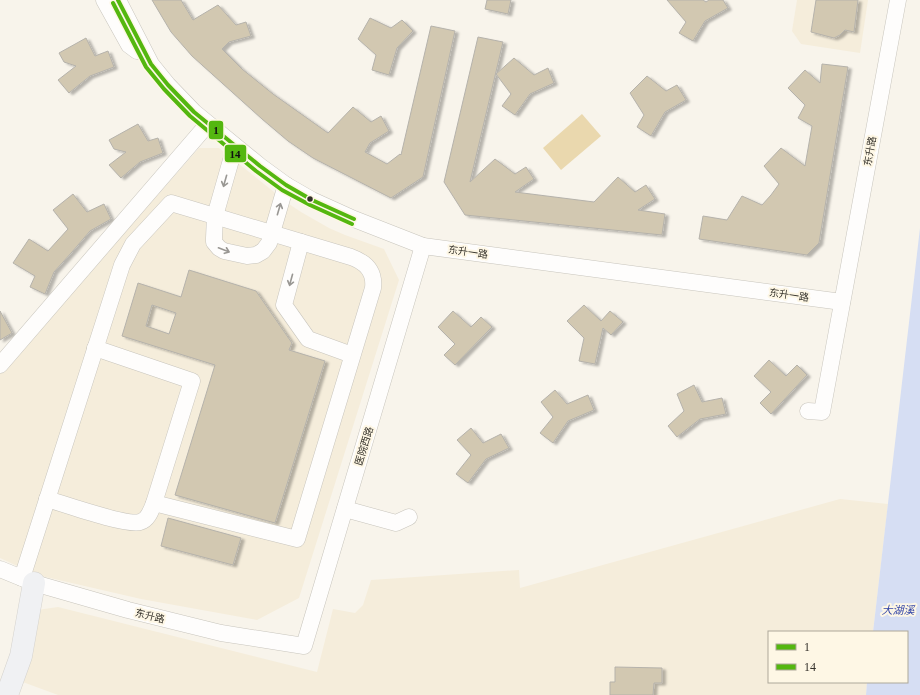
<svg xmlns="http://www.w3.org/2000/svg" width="920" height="695" font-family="'Times New Roman','Noto Sans SC',serif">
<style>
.built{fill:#f5eddb}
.green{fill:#ead8ae}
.water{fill:#d6def3}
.building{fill:#d2c8b1;stroke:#b5b2ab;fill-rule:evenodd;filter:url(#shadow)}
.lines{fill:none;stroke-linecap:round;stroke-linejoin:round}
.minor-casing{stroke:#c8c5bd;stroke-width:17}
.highway-casing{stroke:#d4d2cd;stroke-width:23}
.minor{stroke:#fefdfc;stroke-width:16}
.highway{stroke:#f0f1f3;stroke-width:22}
.bus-1-casing{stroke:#fef7e5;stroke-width:7}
.bus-2-casing{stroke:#fef7e5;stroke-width:7}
.bus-1{stroke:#54b70f;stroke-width:4}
.bus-2{stroke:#54b70f;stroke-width:4}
.oneway{stroke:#999793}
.bus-dot{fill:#34312a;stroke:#fef7e5;stroke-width:1.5}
.labels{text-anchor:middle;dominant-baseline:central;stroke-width:4;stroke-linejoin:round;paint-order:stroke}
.street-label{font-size:10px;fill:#34312a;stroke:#fef7e5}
.water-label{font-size:11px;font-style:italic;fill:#3547a8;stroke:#fef7e5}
.line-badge{stroke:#fef7e5;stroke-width:1.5}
.pale-badge-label{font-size:11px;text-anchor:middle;font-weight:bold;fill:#111}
</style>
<defs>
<filter id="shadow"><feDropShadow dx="3.5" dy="2" stdDeviation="1" flood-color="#0004"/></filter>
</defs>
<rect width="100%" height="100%" fill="#f8f4eb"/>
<g class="built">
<polygon points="797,0 868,0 860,53 801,44 792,31"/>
<polygon points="199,148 219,148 289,204 301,212 329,228 345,235 384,249 399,280 299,598 257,620 141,599 37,575 0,558 0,374"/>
<polygon points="840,499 888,504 873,632 769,632 769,682 867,682 866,695 58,695 20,681 37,610 58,607 317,672 333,609 355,613 363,605 371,580 519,570 520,588"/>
</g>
<polygon class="green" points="582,114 601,136 561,170 543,148"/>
<polygon class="water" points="920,228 920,695 866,695 867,682 907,682 907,632 873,632"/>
<g class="building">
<polygon points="152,0 181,0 193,20 218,5 236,25 246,22 251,36 229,42 222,49 242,69 273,94 328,133 353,107 371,122 381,116 389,131 370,143 365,152 387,164 400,154 401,155 431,26 455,31 423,177 391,198 313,158 288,141 262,119 192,56 171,32"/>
<polygon points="487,0 511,0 508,14 485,9"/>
<polygon points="667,0 703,0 706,2 709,0 723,0 728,8 705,21 693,41 679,33 686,22"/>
<polygon points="816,0 858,0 854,32 845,30 840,35 834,38 811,32"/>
<polygon points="370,18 391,28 402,20 413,31 397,48 389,75 372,70 376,55 358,39"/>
<polygon points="478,37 503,42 470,182 495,159 515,174 526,167 534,179 515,192 594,202 618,177 635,192 646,185 655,199 638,210 665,214 662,235 465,215 444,182"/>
<polygon points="86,38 95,56 108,51 114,67 90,76 69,93 58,80 76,66 64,62 59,53"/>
<polygon points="514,58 534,75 548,68 554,83 530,94 515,115 502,106 511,94 496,74"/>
<polygon points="822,64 848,67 819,243 807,255 699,239 703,216 727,220 742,196 762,205 771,195 779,184 764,166 781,148 805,166 812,126 798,118 805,105 788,88 805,70 820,83"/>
<polygon points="647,76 666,91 677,85 686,100 665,112 651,136 637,127 644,115 630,93"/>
<polygon points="138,124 148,141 158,138 163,153 140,162 121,178 109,165 126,152 114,149 109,140"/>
<polygon points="73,194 87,212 104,204 111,219 90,231 72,252 54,272 45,294 30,287 35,276 13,263 29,239 48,251 68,229 53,210"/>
<path d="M189 270 256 291 292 343 289 350 325 361 275 523 175 495 215 365 122 336 138 283 181 297ZM152 305 176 313 169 334 146 326Z"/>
<polygon points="584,305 601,321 610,311 623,322 611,335 603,328 595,364 579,361 584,338 567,321"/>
<polygon points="0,311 12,333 0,340"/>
<polygon points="453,311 471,327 481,317 492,327 455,365 444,355 455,344 438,327"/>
<polygon points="769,360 786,376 797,365 807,375 771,414 760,403 771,392 754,376"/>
<polygon points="694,385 702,402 722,398 726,414 700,419 677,437 668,426 684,411 677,394"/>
<polygon points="555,390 567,404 588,395 594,410 568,421 553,443 540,433 553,417 541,402"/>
<polygon points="471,428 483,443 501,434 509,448 486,459 468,483 456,474 471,455 457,440"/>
<polygon points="168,518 241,538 233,565 161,546"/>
<polygon points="615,667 662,668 662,683 654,683 653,695 610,695 610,682 615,682"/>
</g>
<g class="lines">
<g class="minor-casing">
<g id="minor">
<polyline points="104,0 129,45 137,51"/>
<polyline points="118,0 151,64 168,85 194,112 260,166 286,185 312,200 354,219 423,246 842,302"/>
<polyline points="235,146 215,216 214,238 214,242 219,248 224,251 247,256 256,255 263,251 269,243 286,185"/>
<polyline points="301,242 284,305 308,339 352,355"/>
<polyline points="0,365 207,125"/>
<polyline points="808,411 822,412 898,0"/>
<path d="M47 499C64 504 126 526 140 522 148 520 151 511 154 503L192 381 95 348"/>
<polyline points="345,509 396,523 409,517"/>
<polyline points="0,569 34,583 128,610 221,633 304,646 423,246"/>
<path d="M22 578 122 265 133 244 171 203 351 257C365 262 375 271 373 288L297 539 154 503"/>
</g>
</g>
<g class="highway-casing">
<polyline id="highway" points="7,695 21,656 34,583"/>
</g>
<use href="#minor" class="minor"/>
<use href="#highway" class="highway"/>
<g class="bus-1-casing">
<polyline id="bus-1" points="118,0 151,64 168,85 194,112 260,166 286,185 312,200 354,219"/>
</g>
<g class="bus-2-casing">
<polyline id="bus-2" points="113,3 146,67 164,89 190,116 256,171 282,190 310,205 352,224"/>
</g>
<use href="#bus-1" class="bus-1"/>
<use href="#bus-2" class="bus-2"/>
</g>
<defs><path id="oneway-shaft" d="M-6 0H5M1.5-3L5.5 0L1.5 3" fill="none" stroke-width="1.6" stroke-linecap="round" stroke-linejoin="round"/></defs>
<g class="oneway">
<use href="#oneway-shaft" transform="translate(225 181) rotate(106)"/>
<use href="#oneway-shaft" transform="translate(279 209) rotate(-74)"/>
<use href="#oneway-shaft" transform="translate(224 250) rotate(21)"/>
<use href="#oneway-shaft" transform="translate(291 280) rotate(105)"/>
</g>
<circle class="bus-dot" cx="310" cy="199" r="3.5"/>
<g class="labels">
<g class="street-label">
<text transform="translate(870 151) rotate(-80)">东升路</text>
<text transform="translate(468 252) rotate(8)">东升一路</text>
<text transform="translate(789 295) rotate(8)">东升一路</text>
<text transform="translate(364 446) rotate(-73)">医院西路</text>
<text transform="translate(150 616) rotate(14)">东升路</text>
</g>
<g class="water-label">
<text x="898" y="610">大湖溪</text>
</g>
</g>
<g class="line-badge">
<rect x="208" y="120" width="16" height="20" rx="4" fill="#54b70f"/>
<rect x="224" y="144" width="23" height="19" rx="4" fill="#54b70f"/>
</g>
<g class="pale-badge-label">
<text x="216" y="134">1</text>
<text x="235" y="158">14</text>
</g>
<rect x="768" y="631" width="140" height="52" fill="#fef7e5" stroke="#ada89a"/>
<rect x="776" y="644" width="20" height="6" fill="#54b70f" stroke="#ada89a"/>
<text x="804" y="651" font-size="12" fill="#34312a">1</text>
<rect x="776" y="664" width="20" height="6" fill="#54b70f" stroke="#ada89a"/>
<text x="804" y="671" font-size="12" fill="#34312a">14</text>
</svg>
